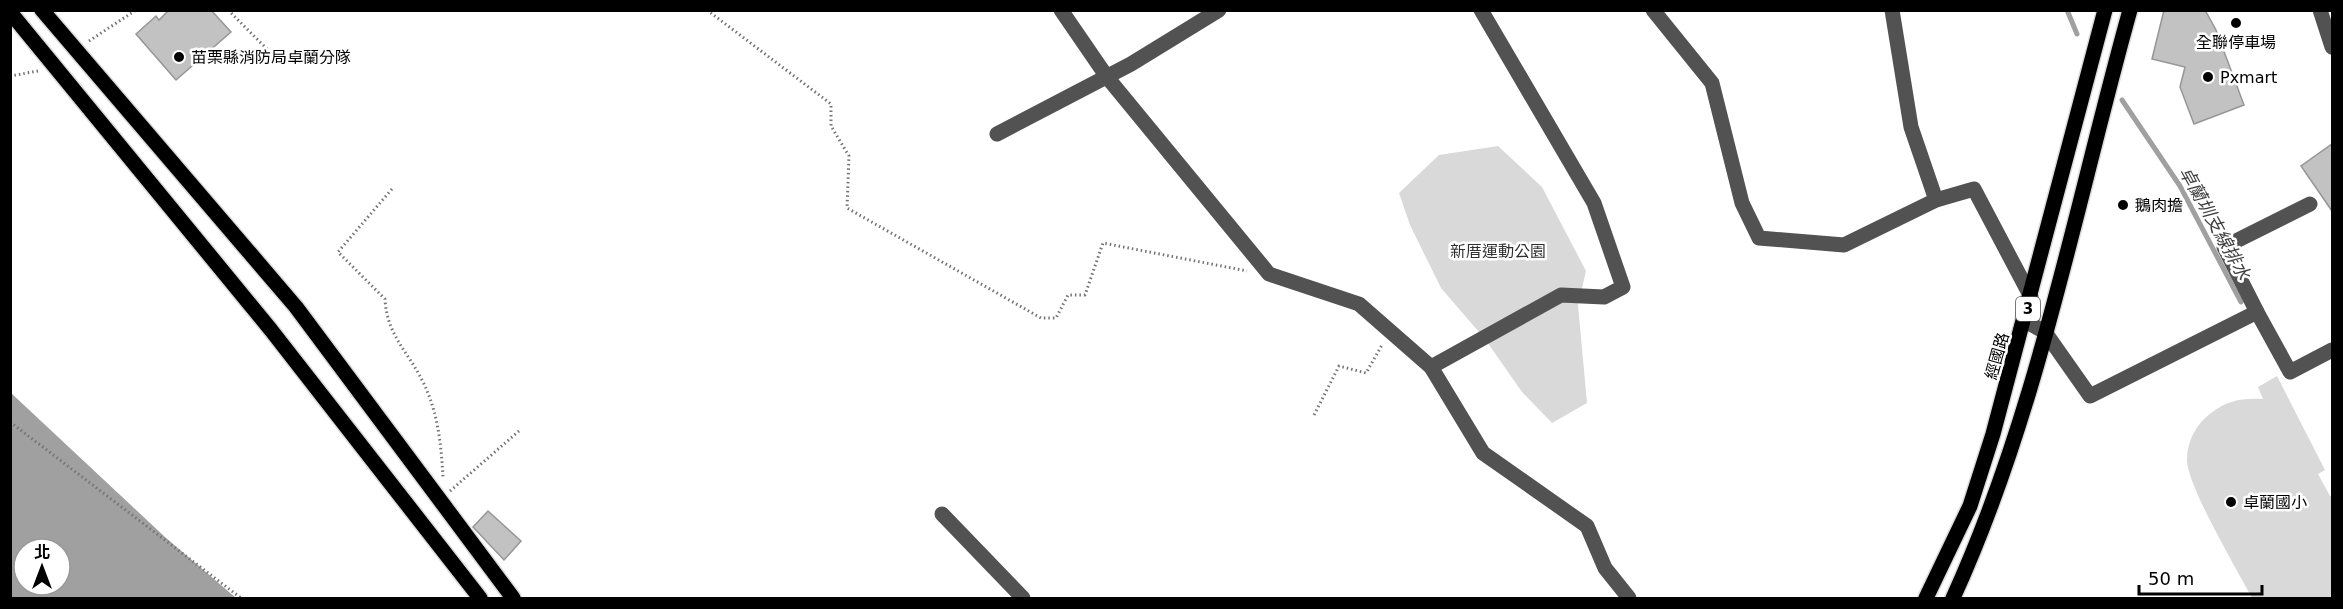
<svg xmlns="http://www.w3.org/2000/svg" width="2343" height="609" font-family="'DejaVu Sans','Noto Sans TC',sans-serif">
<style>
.green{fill:#d9d9d9}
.water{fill:#a0a0a0;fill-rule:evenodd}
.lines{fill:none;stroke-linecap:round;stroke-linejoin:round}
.stream{stroke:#a0a0a0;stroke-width:5}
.building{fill:#c2c2c2;stroke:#969696;stroke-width:1.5}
.major-casing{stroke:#dbdbdb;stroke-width:18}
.path{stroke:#747474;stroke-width:3;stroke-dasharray:1.5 3;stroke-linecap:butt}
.minor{stroke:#525252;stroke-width:15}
.major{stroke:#000;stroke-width:15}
.poi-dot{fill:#000;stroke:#fff;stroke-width:2}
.labels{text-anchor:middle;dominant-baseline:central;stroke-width:5;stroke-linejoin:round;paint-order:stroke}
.shield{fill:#fff;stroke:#4c4c4c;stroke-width:1.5}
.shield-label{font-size:15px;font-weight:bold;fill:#000}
.poi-label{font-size:16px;fill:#000;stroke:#fff;text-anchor:start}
.park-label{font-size:16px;fill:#303030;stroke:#fff}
.street-label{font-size:16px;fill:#000;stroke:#fff}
.water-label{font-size:18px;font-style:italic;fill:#414141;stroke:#fff}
</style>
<rect width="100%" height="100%" fill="#fff"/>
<g class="green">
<polygon points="1498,146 1542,187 1586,271 1578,305 1587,403 1552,423 1522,392 1485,339 1441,288 1410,225 1399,193 1439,155"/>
<path d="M2277 376 2325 470 2318 474 2330 496H2332V598H2252C2238 571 2187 486 2187 460 2187 441 2196 424 2211 413 2228 400 2242 398 2263 399L2258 387Z"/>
</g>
<path class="water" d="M11 393 165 537 236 598H11ZM24 549H60V585H24Z"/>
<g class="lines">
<g class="stream">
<polyline points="2067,10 2077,34"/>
<polyline points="2122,100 2180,186 2241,302"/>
</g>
</g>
<g class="building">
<polygon points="169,10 211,10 231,32 176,80 136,34 156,16 159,20"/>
<polygon points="2164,10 2205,10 2216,30 2244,105 2194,124 2180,87 2185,67 2152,59"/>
<polygon points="2332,144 2332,211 2301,166"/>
<polygon points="488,511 521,541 504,560 473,527"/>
</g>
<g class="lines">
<g class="major-casing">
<g id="major">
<polyline points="42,10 296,307 513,598"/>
<polyline points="10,12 271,330 480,598"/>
<polyline points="1926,598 1970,506 1993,434 2105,10"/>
<path d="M1953 598C2038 412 2075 207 2130 10"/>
</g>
</g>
<g class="path">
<polyline points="228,10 271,53"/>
<polyline points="707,10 831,104 831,126 849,156 847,208 1041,318 1056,318 1068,295 1085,295 1103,243 1247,271"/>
<polyline points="89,41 136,10"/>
<polyline points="10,76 38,71"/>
<path d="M392 189 338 252 385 299C387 336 408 351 423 382 438 412 441 444 443 477"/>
<polyline points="1314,415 1339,366 1366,373 1382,345"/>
<polyline points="10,422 241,598"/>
<polyline points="450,491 519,431"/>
</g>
<g class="minor">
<polyline points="1061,10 1107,77 1269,274 1359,304 1431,367 1483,453 1587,526 1605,568 1629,598"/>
<polyline points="1653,10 1712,83 1742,203 1759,238 1844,245 1936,200 1974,189 2031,297"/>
<polyline points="1892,10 1911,127 1936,200"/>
<polyline points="2320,10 2332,47"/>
<polyline points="997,134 1131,64 1219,10"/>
<polyline points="2257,312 2224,247 2310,204"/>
<polyline points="2025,321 2045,332 2090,396 2257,312 2290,372 2332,350"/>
<polyline points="1431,367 1561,295 1604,297 1623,287 1594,203 1481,10"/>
<polyline points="942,514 1023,598"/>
</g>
<use href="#major" class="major"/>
</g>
<g class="poi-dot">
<circle cx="2236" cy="23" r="6"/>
<circle cx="179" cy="57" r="6"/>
<circle cx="2208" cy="77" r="6"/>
<circle cx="2123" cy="205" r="6"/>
<circle cx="2231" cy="502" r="6"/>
</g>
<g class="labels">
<rect class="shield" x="2016" y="297" width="24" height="24" rx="4.5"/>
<g class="shield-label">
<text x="2028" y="309">3</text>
</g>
<g class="poi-label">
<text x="2236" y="42" text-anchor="middle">全聯停車場</text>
<text x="191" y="57">苗栗縣消防局卓蘭分隊</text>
<text x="2220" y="77">Pxmart</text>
<text x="2135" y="205">鵝肉擔</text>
<text x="2243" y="502">卓蘭國小</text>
</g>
<g class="park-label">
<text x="1498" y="251">新厝運動公園</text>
</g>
<g class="street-label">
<text transform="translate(1997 356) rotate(-74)">經國路</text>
</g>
<g class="water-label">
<text transform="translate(2215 223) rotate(61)">卓蘭圳支線排水</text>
</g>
</g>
<rect width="2343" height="609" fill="none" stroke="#000000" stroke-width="24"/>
<g transform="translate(42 567)"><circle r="28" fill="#ffffff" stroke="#999999" stroke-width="1.5"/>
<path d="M0-4.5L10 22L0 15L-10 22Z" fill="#000000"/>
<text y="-9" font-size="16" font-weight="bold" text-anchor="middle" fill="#000000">北</text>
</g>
<path d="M2139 585v9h123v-9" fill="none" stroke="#000000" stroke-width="3"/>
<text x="2148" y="585" font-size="18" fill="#000000" stroke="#ffffff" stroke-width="4.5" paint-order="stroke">50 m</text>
</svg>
